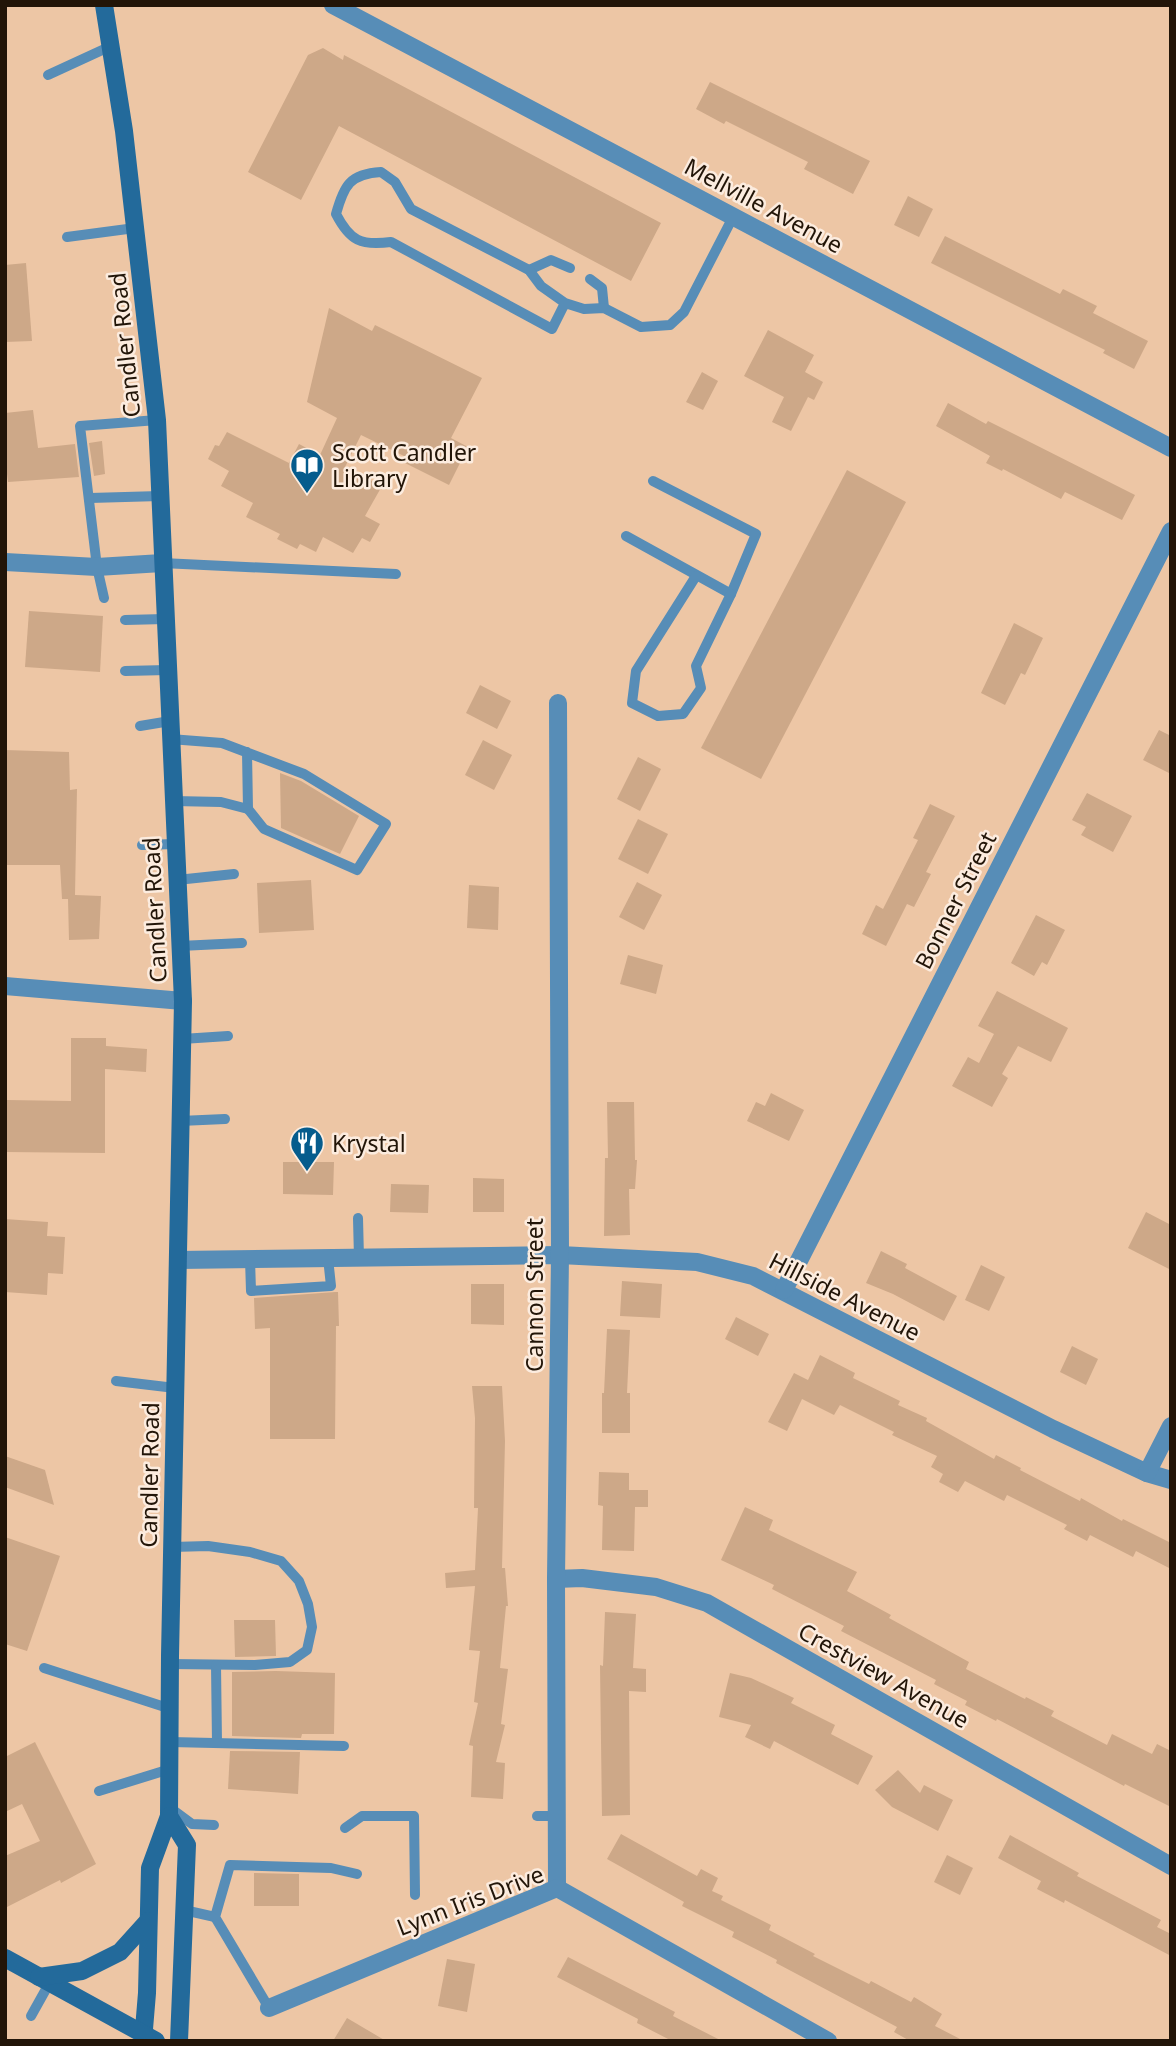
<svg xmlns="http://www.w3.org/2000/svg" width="1176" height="2046" font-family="'Noto Sans',sans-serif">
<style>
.building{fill:#cda888}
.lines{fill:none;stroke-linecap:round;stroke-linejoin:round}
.lane{stroke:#578db7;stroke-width:10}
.street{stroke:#578db7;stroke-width:18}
.secondary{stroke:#236a9b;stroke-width:18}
.labels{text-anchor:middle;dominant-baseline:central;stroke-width:5;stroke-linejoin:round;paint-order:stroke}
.street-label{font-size:23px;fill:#221508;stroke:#fcecdf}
.poi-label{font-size:23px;fill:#221508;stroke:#fcecdf;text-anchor:start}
</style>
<rect width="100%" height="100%" fill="#edc6a5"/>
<g class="building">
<polygon points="323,48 343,60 344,55 661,223 631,281 339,126 301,200 248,172 308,55"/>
<polygon points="710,82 870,161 853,194 804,169 808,162 726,121 724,124 696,109"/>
<polygon points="908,196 933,209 919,237 894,225"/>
<polygon points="945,236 1060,294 1063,289 1097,306 1093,313 1148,341 1134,369 1103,353 1105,350 931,263"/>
<polygon points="26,263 32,341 5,342 5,265"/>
<polygon points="329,308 372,331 375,325 482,378 451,438 468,447 449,485 403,462 406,457 361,435 345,467 382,486 365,516 380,524 370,542 362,538 353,553 323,537 316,552 300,544 297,549 277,539 280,534 246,517 253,503 221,486 229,471 208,459 215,445 219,446 227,432 289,463 299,444 320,455 337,418 307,402"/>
<polygon points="768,330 814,355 805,372 823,382 814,400 808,397 791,431 772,422 784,397 744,376"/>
<polygon points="702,372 718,381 703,410 686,402"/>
<polygon points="948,403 986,424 988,421 1135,495 1122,520 1065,492 1061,499 1003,469 1002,471 986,463 990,456 936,426"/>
<polygon points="33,410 38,448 75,444 79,477 8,482 5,458 5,413"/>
<polygon points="102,441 105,474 94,476 89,443"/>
<polygon points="847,470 906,502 761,779 701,748"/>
<polygon points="29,611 103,616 100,672 25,667"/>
<polygon points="1014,623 1043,638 1025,675 1021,673 1005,705 981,693"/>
<polygon points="480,685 511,701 497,729 466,713"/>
<polygon points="1159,730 1171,736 1171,774 1143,760"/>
<polygon points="483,740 512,755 494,790 465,775"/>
<polygon points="5,750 69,752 70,790 77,789 75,895 101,896 99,939 69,940 68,899 62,899 60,865 5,865"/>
<polygon points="638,757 661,769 640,811 617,799"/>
<polygon points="280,773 301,781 359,816 340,854 281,828"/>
<polygon points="1087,793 1132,816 1113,852 1081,835 1086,827 1072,820"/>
<polygon points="930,804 955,816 926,872 931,874 914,907 907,904 886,946 862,934 876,905 883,909 918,840 913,838"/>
<polygon points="638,819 668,834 648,874 618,859"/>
<polygon points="311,880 314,930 259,933 257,883"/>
<polygon points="637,882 662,895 644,930 619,917"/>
<polygon points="469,885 499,887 498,930 467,928"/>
<polygon points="1036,915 1065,930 1047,965 1042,962 1034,976 1011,963"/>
<polygon points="628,955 663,965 656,994 620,984"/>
<polygon points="997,991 1068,1028 1051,1062 1018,1046 1002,1074 1008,1078 992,1107 952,1086 968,1057 979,1063 994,1034 978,1026"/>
<polygon points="71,1038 106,1038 106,1046 147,1049 146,1072 105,1069 105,1153 5,1152 7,1100 71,1101"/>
<polygon points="771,1093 804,1110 789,1141 747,1121 756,1102 765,1106"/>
<polygon points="607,1102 634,1102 635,1160 637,1160 635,1189 629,1189 630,1235 604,1236 605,1158 608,1158"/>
<polygon points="283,1162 334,1162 333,1195 283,1194"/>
<polygon points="473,1178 504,1179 504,1212 473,1212"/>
<polygon points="391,1184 429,1185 428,1213 390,1212"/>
<polygon points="1146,1212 1171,1225 1171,1270 1128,1248"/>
<polygon points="5,1219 48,1222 47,1236 65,1237 63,1274 48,1273 47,1295 5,1292"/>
<polygon points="881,1251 907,1264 905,1268 957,1296 944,1321 893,1294 866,1283"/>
<polygon points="981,1265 1005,1277 989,1311 965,1300"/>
<polygon points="622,1281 662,1284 660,1318 620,1316"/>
<polygon points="471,1284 504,1284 504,1325 471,1324"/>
<polygon points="335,1292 338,1292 339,1326 336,1326 335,1439 270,1439 270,1328 255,1329 254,1298"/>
<polygon points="736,1317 769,1334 758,1356 725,1339"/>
<polygon points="607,1329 630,1330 627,1393 630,1393 630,1433 602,1433 602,1393 604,1393"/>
<polygon points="1072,1346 1098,1359 1086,1385 1060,1372"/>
<polygon points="820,1355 855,1373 853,1378 900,1401 898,1405 927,1418 926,1421 994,1459 996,1455 1021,1468 1020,1470 1080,1501 1081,1498 1122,1521 1123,1519 1171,1543 1171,1569 1136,1551 1133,1557 1090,1535 1087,1541 1064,1529 1067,1525 1007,1495 1004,1501 965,1481 958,1492 939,1482 943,1474 931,1467 937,1456 892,1435 894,1432 840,1405 834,1415 802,1399 787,1431 768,1422 794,1373 808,1380"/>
<polygon points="472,1386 502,1386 505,1441 502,1568 505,1568 508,1606 506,1606 500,1668 508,1669 501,1724 505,1725 496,1762 505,1763 503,1799 471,1797 473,1746 469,1745 478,1703 474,1702 480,1651 469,1650 475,1586 446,1588 445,1573 475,1570 478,1508 474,1508 475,1418"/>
<polygon points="5,1456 45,1470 54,1505 5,1487"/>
<polygon points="599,1472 629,1473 629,1490 648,1490 648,1507 635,1507 634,1551 602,1550 603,1506 598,1505"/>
<polygon points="745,1507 773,1520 769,1530 857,1572 847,1591 891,1615 889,1618 969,1662 966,1669 1025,1699 1026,1697 1054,1711 1051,1716 1107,1745 1112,1734 1152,1754 1157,1744 1171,1751 1171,1807 1125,1784 1124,1786 997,1719 996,1721 965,1705 967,1701 934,1684 936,1680 841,1631 844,1626 772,1589 774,1585 721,1560"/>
<polygon points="5,1537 60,1556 27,1651 5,1644"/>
<polygon points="605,1612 636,1614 633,1668 646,1669 646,1692 629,1691 630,1815 602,1816 600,1665 603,1666"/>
<polygon points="234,1620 275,1620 276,1656 235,1657"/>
<polygon points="276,1671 335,1673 334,1734 302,1734 301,1738 232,1736 232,1672"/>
<polygon points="730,1673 751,1678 794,1698 791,1703 835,1725 831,1734 873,1756 858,1785 774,1741 770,1749 745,1737 751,1725 719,1717"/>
<polygon points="35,1742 96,1864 61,1883 60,1880 5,1908 5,1856 40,1841 22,1804 5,1812 5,1757"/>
<polygon points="230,1751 300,1752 298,1794 228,1789"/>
<polygon points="898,1770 920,1793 924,1785 953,1800 938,1831 892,1807 875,1790"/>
<polygon points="621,1834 697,1876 701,1869 718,1878 712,1891 723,1896 721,1900 771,1925 769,1930 815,1954 813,1956 869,1984 871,1981 911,2002 914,1997 942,2014 935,2026 964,2041 910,2041 894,2032 897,2027 776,1963 777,1960 732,1937 734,1932 682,1906 684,1902 607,1859"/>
<polygon points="1010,1835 1079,1873 1077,1876 1161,1920 1157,1927 1171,1934 1171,1956 1065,1900 1064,1903 1037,1889 1041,1881 998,1858"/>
<polygon points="947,1855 973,1868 960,1895 934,1882"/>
<polygon points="254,1873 299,1874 299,1906 254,1906"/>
<polygon points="568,1957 675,2012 673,2016 722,2041 672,2041 637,2023 638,2019 557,1977"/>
<polygon points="447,1959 475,1964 467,2012 438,2006"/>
<polygon points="347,2018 386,2041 333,2041"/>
</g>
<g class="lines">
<g class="lane">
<polyline points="48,75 111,46"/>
<polyline points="67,237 135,228"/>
<polyline points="529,270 551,260 570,268"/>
<polyline points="590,279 602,288 604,308"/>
<path d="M565 303 552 329 391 242C361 246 350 241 336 214 344 185 350 174 381 172L395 182 411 209 529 270 541 286 565 303 584 309 604 308 641 327 670 325 684 312 733 217"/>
<polyline points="90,498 160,496"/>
<polyline points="626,536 731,594 756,534 653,481"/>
<polyline points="162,563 396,574"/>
<polyline points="696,576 636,671 632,703 658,716 683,714 701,688 696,666 731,594"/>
<polyline points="104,598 97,567 80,426 157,420"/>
<polyline points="125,620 165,619"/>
<polyline points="125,671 167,670"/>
<polyline points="140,726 170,721"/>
<polyline points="170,739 222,743 304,774 386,824 357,870 264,829 248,809 247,752"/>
<polyline points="174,801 221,802 248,809"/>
<polyline points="142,845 175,844"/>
<polyline points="177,880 234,874"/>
<polyline points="180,946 242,943"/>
<polyline points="182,1039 228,1036"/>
<polyline points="180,1121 225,1119"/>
<polyline points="358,1218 359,1258"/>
<polyline points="250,1259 251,1291 331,1286 328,1258"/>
<polyline points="116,1381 175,1388"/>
<polyline points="170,1664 255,1665 290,1662 307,1650 312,1627 308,1604 299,1581 281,1561 250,1552 208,1546 172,1547"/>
<polyline points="216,1665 217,1743"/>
<polyline points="44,1668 171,1709"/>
<polyline points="171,1742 344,1746"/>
<polyline points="99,1791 170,1769"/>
<polyline points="169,1807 192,1824 214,1825"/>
<polyline points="537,1816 558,1816"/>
<polyline points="345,1828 362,1816 414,1816 415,1895"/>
<polyline points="184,1910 215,1917"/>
<polyline points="269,2008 215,1917 230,1865 331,1868 357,1874"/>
<polyline points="31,2016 50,1982"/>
</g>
<g class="street">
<polyline points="333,5 1171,448"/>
<polyline points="5,562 97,567 162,563"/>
<polyline points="5,986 183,1001"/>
<polyline points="178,1260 560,1255 697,1262 753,1276 1053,1429 1147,1473 1171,1480"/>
<polyline points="784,1290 1171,531"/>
<polyline points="1147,1473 1171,1426"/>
<polyline points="556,1579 582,1578 656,1587 707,1603 1171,1866"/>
<polyline points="557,1888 556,1579 560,1255 558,703"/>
<polyline points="269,2008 557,1888 828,2041"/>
</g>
<g class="secondary">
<polyline points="104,5 124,131 157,420 183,1001 170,1656 169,1816 150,1868 147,1993 143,2041"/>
<polyline points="169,1816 187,1845 179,2041"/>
<polyline points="5,1958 156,2041"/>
<polyline points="39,1977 82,1971 120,1952 148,1921"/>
</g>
</g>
<defs>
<g id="library-pin" transform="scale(1.75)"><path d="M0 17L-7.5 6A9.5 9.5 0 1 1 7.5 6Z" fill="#055c8d" stroke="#fcecdf"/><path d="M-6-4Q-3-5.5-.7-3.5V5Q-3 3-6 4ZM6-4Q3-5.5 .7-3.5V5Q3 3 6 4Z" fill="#fff"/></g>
<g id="restaurant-pin" transform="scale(1.75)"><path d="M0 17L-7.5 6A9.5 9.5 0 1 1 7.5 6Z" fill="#055c8d" stroke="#fcecdf"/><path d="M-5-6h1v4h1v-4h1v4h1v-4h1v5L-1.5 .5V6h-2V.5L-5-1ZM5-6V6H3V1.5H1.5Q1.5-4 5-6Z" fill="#fff"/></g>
</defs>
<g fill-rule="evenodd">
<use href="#library-pin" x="307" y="465"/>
<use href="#restaurant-pin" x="307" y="1143"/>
</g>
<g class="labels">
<g class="street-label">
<text transform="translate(764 205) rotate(28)">Mellville Avenue</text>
<text transform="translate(124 345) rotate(-96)">Candler Road</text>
<text transform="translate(955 900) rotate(-63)">Bonner Street</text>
<text transform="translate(154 910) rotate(-93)">Candler Road</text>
<text transform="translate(534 1295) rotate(-90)">Cannon Street</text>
<text transform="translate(845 1296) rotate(27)">Hillside Avenue</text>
<text transform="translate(149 1475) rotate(-89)">Candler Road</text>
<text transform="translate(884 1675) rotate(29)">Crestview Avenue</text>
<text transform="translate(470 1900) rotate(-21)">Lynn Iris Drive</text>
</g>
<g class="poi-label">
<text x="332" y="452">Scott Candler<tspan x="332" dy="26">Library</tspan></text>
<text x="332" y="1143">Krystal</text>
</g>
</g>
<rect width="1176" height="2046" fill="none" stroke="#221508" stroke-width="14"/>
</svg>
